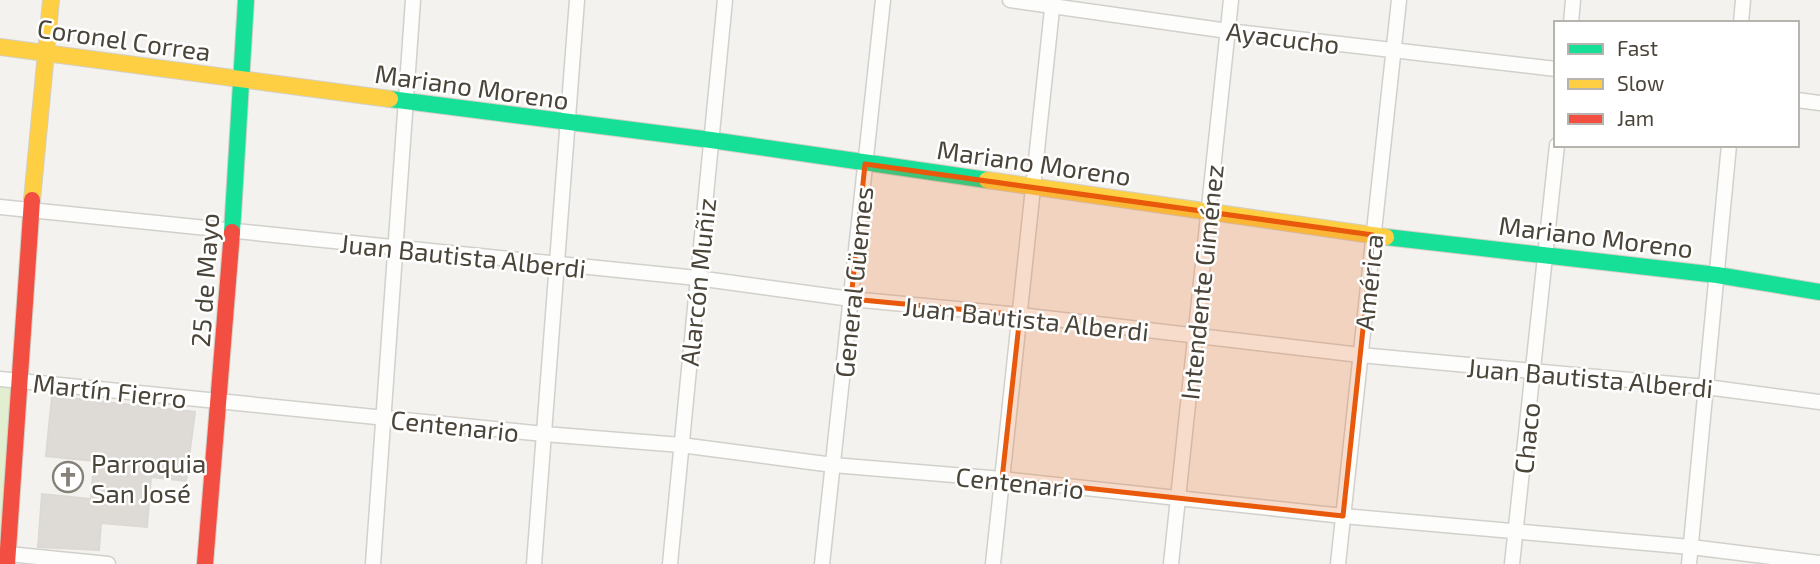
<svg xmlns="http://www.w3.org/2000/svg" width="1820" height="564" font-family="'Exo 2',sans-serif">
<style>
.green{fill:#e1eecf}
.building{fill:#dedbd6;stroke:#dcd9d4;stroke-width:2}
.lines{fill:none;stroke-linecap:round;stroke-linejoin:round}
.street-casing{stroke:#d2d0cb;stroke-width:17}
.fast-casing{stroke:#d3cfc5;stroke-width:18}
.slow-casing{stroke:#d3cfc5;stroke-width:18}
.jam-casing{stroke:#d3cfc5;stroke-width:18}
.street{stroke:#fdfdfc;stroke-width:14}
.fast{stroke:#16e098;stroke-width:16}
.slow{stroke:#ffcf43;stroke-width:16}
.jam{stroke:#f24e42;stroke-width:16}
.marked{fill:#e8590c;fill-opacity:0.2;stroke:#e8590c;stroke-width:5;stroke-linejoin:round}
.labels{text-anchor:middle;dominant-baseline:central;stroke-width:5;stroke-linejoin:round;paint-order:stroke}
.street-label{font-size:26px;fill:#4b4439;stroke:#fff}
.poi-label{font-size:26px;fill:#4b4439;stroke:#fff;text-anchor:start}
</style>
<rect width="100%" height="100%" fill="#f4f2ee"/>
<polygon class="green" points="0,379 21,381 0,564"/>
<polygon class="building" points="52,396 195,412 186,481 151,477 147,527 101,523 99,550 38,547 42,494 91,499 94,461 46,456"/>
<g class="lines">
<g class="street-casing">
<g id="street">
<polyline points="1010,0 1228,31 1556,69"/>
<polyline points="1571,23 1573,0"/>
<polyline points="1741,23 1743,0"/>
<polyline points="1797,100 1820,103"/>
<polyline points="0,207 697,278 851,299 1020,315 1360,355 1706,387 1820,402"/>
<polyline points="0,379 544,434 681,445 833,465 1002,479 1343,516 1691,547 1820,563"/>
<polyline points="8,554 108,564"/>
<polyline points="373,564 413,0"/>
<polyline points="534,564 577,0"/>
<polyline points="670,564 725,0"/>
<polyline points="822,564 883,0"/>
<polyline points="993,564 1053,0"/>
<polyline points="1171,564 1231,0"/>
<polyline points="1338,564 1399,0"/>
<polyline points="1512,564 1557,145"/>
<polyline points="1689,564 1729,145"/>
</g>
</g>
<g class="fast-casing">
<g id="fast">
<polyline points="390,99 711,140 987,180"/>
<polyline points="232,232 246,0"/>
<polyline points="1386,237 1717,275 1820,292"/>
</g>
</g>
<g class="slow-casing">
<g id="slow">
<polyline points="0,47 390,99"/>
<polyline points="987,180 1386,237"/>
<polyline points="32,200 51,0"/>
</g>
</g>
<g class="jam-casing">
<g id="jam">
<polyline points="7,564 32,200"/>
<polyline points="205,564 232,232"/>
</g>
</g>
<use href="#street" class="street"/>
<use href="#fast" class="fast"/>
<use href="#slow" class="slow"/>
<use href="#jam" class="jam"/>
</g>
<path class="marked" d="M865 164 1373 235 1343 516 1002 479 1020 315 851 299Z"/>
<defs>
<g id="church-ring" transform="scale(1.575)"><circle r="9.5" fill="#fff" stroke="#868178" stroke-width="1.5"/><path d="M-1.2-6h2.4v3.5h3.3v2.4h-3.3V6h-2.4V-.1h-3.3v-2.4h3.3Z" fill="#868178"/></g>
</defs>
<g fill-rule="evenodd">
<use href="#church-ring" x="68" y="477"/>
</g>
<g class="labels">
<g class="street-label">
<text transform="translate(1283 37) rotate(7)">Ayacucho</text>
<text transform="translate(124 39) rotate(8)">Coronel Correa</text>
<text transform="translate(472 86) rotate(8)">Mariano Moreno</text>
<text transform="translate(1034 162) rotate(8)">Mariano Moreno</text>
<text transform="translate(1596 236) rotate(7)">Mariano Moreno</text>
<text transform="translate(463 255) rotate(6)">Juan Bautista Alberdi</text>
<text transform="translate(204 280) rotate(-86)">25 de Mayo</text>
<text transform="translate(697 282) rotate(-84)">Alarcón Muñiz</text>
<text transform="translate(853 282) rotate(-84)">General Güemes</text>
<text transform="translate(1201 282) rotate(-84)">Intendente Giménez</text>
<text transform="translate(1368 282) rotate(-84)">América</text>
<text transform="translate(1026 318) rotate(6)">Juan Bautista Alberdi</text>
<text transform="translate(1590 377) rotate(5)">Juan Bautista Alberdi</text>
<text transform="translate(110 390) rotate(6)">Martín Fierro</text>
<text transform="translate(455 425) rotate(6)">Centenario</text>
<text transform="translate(1526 438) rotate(-84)">Chaco</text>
<text transform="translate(1020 482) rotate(6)">Centenario</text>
</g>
<g class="poi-label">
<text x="91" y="462">Parroquia<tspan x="91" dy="30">San José</tspan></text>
</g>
</g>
<rect x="1554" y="21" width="245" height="126" fill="#ffffff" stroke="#b7b4b0" stroke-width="2"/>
<rect x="1568" y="44" width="35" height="10" fill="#16e098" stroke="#b7b4b0" stroke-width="2"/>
<text x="1617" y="56" font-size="21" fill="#4b4439">Fast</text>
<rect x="1568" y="79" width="35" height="10" fill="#ffcf43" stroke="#b7b4b0" stroke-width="2"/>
<text x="1617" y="91" font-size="21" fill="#4b4439">Slow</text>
<rect x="1568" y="114" width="35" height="10" fill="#f24e42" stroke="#b7b4b0" stroke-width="2"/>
<text x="1617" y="126" font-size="21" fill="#4b4439">Jam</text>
</svg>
